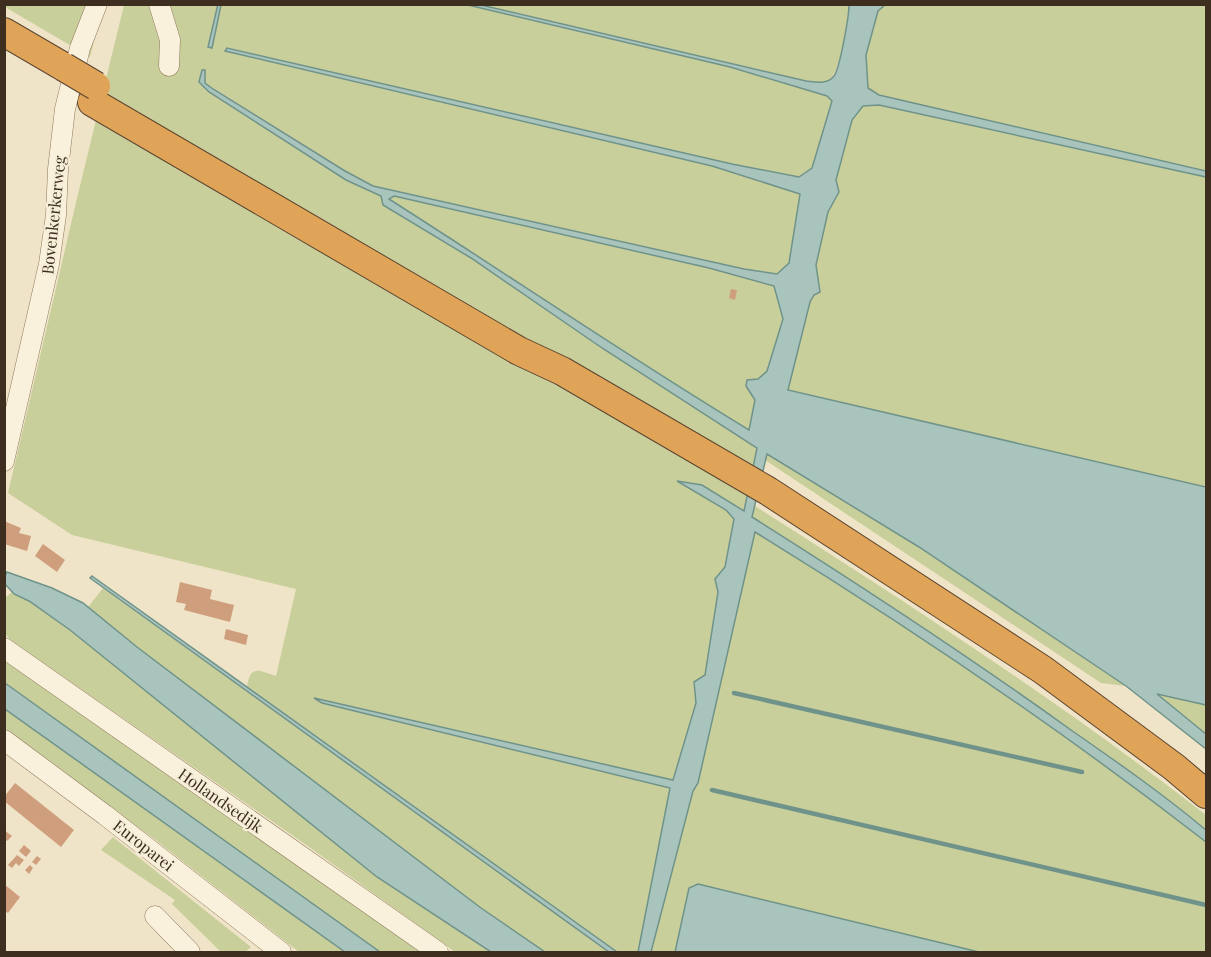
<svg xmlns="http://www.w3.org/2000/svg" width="1211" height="957" font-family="'Playfair Display',serif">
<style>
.green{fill:#c9cf9b}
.water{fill:#a9c4bc;stroke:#6f938a;stroke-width:1.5;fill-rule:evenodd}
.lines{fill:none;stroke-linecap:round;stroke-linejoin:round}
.stream{stroke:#6f938a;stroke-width:4.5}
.building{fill:#cf9f7d}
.minor-casing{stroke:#8d765c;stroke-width:21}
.highway-casing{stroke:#5b4430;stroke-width:30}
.minor{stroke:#faf1dc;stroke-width:20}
.highway{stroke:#e0a458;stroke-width:28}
.highway-bridge-casing{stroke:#5b4430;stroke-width:30;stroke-linecap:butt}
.highway-bridge{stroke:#e0a458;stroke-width:28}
.labels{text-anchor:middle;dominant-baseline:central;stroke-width:4.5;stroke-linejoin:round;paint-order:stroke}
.street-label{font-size:16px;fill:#3d2e20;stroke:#f7eed8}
</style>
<rect width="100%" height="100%" fill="#f0e4c8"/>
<g class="green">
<polygon points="5,4 103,5 90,57 5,7"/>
<path d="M124 5H218L208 46 212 48 221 5H468L730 67 827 95 832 101 812 168 799 177 732 164 228 48 226 51 712 166 801 194 789 263 777 274 744 269 373 186 345 171 205 83 199 81 209 92 346 180 388 199 394 196 709 268 774 286 783 319 767 371 758 379 755 400 757 448 744 511 702 485 679 482 726 510 734 519 725 567 715 579 718 592 705 675 694 682 696 703 673 780 316 699 322 703 670 788 638 952H617L247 686C251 664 259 671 276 676L296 589 72 535 8 493 78 194Z"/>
<path d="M481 5 849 4 850 5C846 22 842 75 826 82 821 84 812 81 806 81Z"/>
<polygon points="885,5 1206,5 1206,171 879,95 868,89 866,55 878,11"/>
<polygon points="879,105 1206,177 1206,487 788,391 810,302 814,295 820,292 816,265 828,212 839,192 836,180 852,120 863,106"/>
<polygon points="767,453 919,547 1126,686 1101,683 765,460"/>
<path d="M755 506C909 604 1062 703 1206 815V830C1163 794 1117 762 1071 730 967 656 860 585 752 517Z"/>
<path d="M755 532C911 627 1062 730 1206 842V952H979L698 885 689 888 675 952H651L693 791 698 783Z"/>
<polygon points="103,588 549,908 609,952 545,952 481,908 137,647 88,607"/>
<polygon points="12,592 29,601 70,630 377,877 491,952 455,952 312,849 10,640 5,633 5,598"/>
<polygon points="4,655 426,952 380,952 5,683"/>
<polygon points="1155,694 1206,705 1206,734"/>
<polygon points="5,709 345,952 299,952 153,838 5,733"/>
<polygon points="113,837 251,947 245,952 221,952 172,904 175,900 101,850"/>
</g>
<g class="water">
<polygon points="218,4 221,5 212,48 208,47"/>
<path d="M468 5H481L806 81C816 82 827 85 834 76 840 68 849 16 849 5H885L878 11 866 55 868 88 879 95 1206 171V177L879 105 863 106 852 120 836 180 839 192 828 212 816 265 820 292 814 295 810 302 788 390 1206 487V705L1157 694 1206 734V749L1126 686 919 547 767 454 752 517C860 585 967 655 1071 730 1117 762 1163 794 1206 830V842C1062 730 911 628 755 532L698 783 693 791 651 952H638L670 788 322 703 314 698 673 780 696 703 694 682 705 675 718 592 715 579 725 567 734 519 726 510 677 481 702 485 744 511 757 448 602 348 471 258 383 205 381 196 346 180 209 92 199 82 202 70H205V83L213 89 345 171 373 186 744 269 777 274 789 263 800 194 712 166 225 51 227 48 732 164 799 177 812 168 832 101 827 96 730 67ZM394 196 709 268 774 286 783 319 767 371 758 379 747 380 746 386 755 400 749 430C627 356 510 276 389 199Z"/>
<polygon points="7,572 52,588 83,603 137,647 481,908 545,952 491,952 377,877 70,630 29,601 14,594 5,584 5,576"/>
<polygon points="92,576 617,952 609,952 90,578"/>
<polygon points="5,683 380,952 345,952 5,709"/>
<polygon points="698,884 979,952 675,952 689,888"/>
</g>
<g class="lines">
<g class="stream">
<polyline points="734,693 1082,772"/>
<polyline points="712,790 1206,905"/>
</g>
</g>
<g class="building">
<polygon points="731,289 737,290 735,300 729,298"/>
<polygon points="4,521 21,528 19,533 31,536 27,551 4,544"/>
<polygon points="43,544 65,560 57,572 35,556"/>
<polygon points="180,582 212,590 210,599 234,605 230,622 184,610 186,604 176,602"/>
<polygon points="226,629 248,635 246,645 224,639"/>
<polygon points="15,783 74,830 61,847 4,801 4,797"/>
<polygon points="4,830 12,836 7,841 4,839"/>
<polygon points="24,845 31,851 26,857 19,851"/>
<polygon points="17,855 24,860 19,866 16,863 12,868 8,865"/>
<polygon points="37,856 41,859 36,865 32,862"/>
<polygon points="30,865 33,868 29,874 25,870"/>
<polygon points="4,884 20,897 8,913 4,911"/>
</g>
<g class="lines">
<g class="minor-casing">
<g id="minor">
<polyline points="159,4 170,40 169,66"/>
<polyline points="4,461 49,264 56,215 58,169 65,109 80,48 97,4"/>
<polyline points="4,648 438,952"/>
<polyline points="4,740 105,815 281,952"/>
<polyline points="155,916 190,952"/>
</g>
</g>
<g class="highway-casing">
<g id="highway">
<polyline points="4,32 64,67"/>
<polyline points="92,102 519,351 562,371 768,491 1043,670 1174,767 1206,794"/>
</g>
</g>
<use href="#minor" class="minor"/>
<use href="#highway" class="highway"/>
<g class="highway-bridge-casing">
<polyline id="highway-bridge" points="64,67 96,86"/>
</g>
<use href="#highway-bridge" class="highway-bridge"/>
</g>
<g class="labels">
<g class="street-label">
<text transform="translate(53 215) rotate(-84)">Bovenkerkerweg</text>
<text transform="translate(221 800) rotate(35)">Hollandsedijk</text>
<text transform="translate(144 845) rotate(38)">Europarei</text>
</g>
</g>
<rect width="1211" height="957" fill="none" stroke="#3d2e20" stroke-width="12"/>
</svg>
